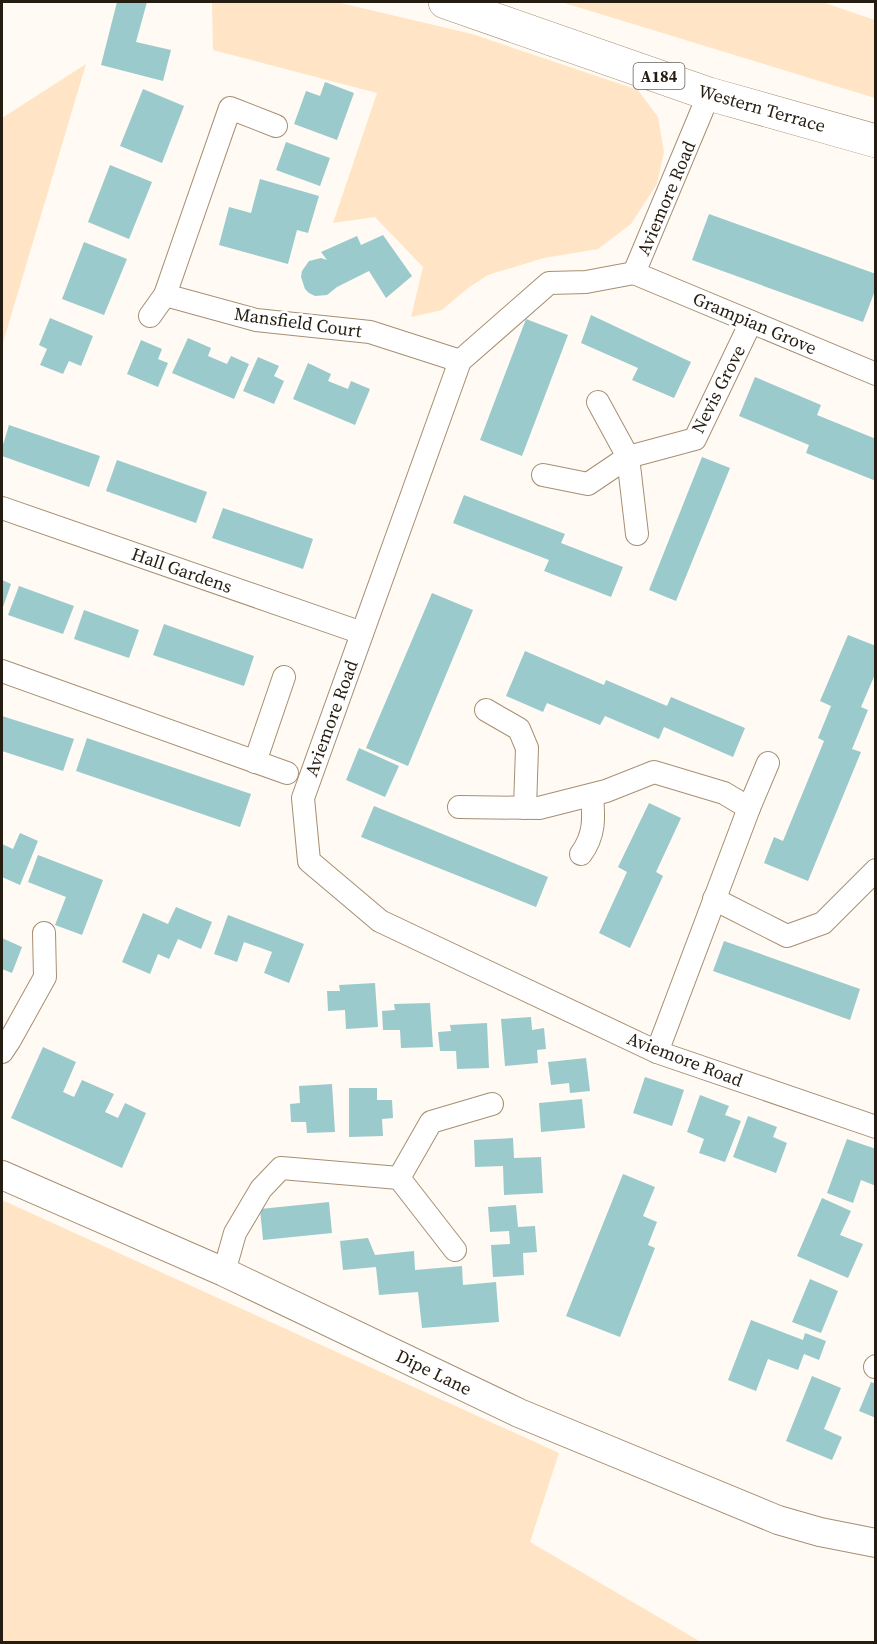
<svg xmlns="http://www.w3.org/2000/svg" width="877" height="1644" font-family="'Source Serif 4',serif">
<style>
.green{fill:#ffe5c5}
.building{fill:#9bcacc}
.lines{fill:none;stroke-linecap:round;stroke-linejoin:round}
.minor-casing{stroke:#a68f72;stroke-width:24}
.tertiary-casing{stroke:#a68f72;stroke-width:30}
.primary-casing{stroke:#a68f72;stroke-width:34}
.minor{stroke:#fff;stroke-width:22}
.tertiary{stroke:#fff;stroke-width:28}
.primary{stroke:#fff;stroke-width:33}
.labels{text-anchor:middle;dominant-baseline:central;stroke-width:5;stroke-linejoin:round;paint-order:stroke}
.shield{fill:#fff;stroke:#676159;stroke-width:1.5}
.shield-label{font-size:16px;font-weight:bold;fill:#261d12}
.street-label{font-size:18px;fill:#261d12;stroke:#fff}
</style>
<rect width="100%" height="100%" fill="#fffaf3"/>
<g class="green">
<polygon points="212,2 336,2 472,34 638,90 658,117 664,152 657,184 631,224 598,249 544,258 488,275 468,288 442,310 411,317 423,267 375,217 333,223 377,93 213,50"/>
<polygon points="561,2 822,2 875,20 875,98"/>
<polygon points="86,64 2,346 2,118"/>
<polygon points="2,1200 559,1453 530,1542 701,1642 2,1642"/>
</g>
<g class="building">
<polygon points="117,2 147,2 136,42 171,50 163,81 101,65"/>
<polygon points="325,82 354,93 337,140 294,124 306,91 320,96"/>
<polygon points="143,89 184,106 162,163 120,146"/>
<polygon points="286,142 330,158 320,186 276,170"/>
<polygon points="110,165 152,182 129,239 88,222"/>
<polygon points="260,179 319,196 308,233 297,230 288,264 219,245 229,207 251,213"/>
<polygon points="709,214 876,274 876,288 863,322 692,260"/>
<polygon points="383,235 412,276 386,298 369,271 337,287 327,295 315,296 309,293 305,289 301,277 302,271 309,261 321,258 327,260 321,252 357,236 361,245"/>
<polygon points="84,242 127,259 104,315 62,299"/>
<polygon points="591,315 691,362 674,398 632,380 638,368 581,343"/>
<polygon points="50,318 93,336 81,366 69,361 63,374 40,365 47,349 39,345"/>
<polygon points="526,319 568,335 522,456 480,440"/>
<polygon points="188,338 211,348 208,356 227,364 231,356 249,364 234,399 172,373"/>
<polygon points="141,340 162,349 158,359 168,363 158,387 127,374"/>
<polygon points="258,357 279,366 274,376 284,381 274,404 243,391"/>
<polygon points="308,363 331,374 328,381 348,389 351,381 370,389 355,425 293,399"/>
<polygon points="755,377 821,405 817,415 876,439 876,481 806,453 809,445 739,416"/>
<polygon points="9,425 100,456 89,487 2,456 2,448"/>
<polygon points="702,457 730,468 676,601 649,590"/>
<polygon points="117,460 207,492 196,523 106,491"/>
<polygon points="464,495 565,534 561,543 623,567 611,597 544,571 549,560 453,523"/>
<polygon points="223,508 313,539 303,569 212,538"/>
<polygon points="2,580 11,584 2,610"/>
<polygon points="19,586 74,606 63,634 8,615"/>
<polygon points="432,593 473,610 408,766 366,748"/>
<polygon points="84,610 139,630 129,658 74,639"/>
<polygon points="164,624 254,656 244,686 153,655"/>
<polygon points="848,635 876,646 876,672 861,707 868,710 852,749 861,752 808,881 764,863 774,837 783,841 824,741 818,738 831,706 820,701"/>
<polygon points="525,651 604,685 606,680 667,706 671,697 745,728 733,757 664,727 659,739 605,716 600,725 547,703 543,712 506,696"/>
<polygon points="2,716 74,739 63,771 2,751"/>
<polygon points="87,738 251,794 240,827 76,771"/>
<polygon points="359,748 399,766 385,797 346,780"/>
<polygon points="649,803 681,818 656,872 663,876 630,948 599,933 627,872 618,867"/>
<polygon points="374,806 548,877 536,907 361,837"/>
<polygon points="20,833 38,841 20,885 2,877 2,844 13,849"/>
<polygon points="38,855 103,880 82,935 55,925 66,897 28,882"/>
<polygon points="176,907 212,922 201,949 178,939 169,959 158,954 150,974 122,962 143,913 168,924"/>
<polygon points="228,915 304,944 289,983 264,973 272,952 244,942 237,962 214,954"/>
<polygon points="2,938 22,947 12,973 2,969"/>
<polygon points="724,941 860,989 850,1020 713,971"/>
<polygon points="375,983 378,1027 346,1029 345,1010 328,1011 327,991 340,991 339,985"/>
<polygon points="430,1003 433,1047 401,1048 400,1030 383,1030 382,1011 395,1010 394,1004"/>
<polygon points="531,1017 532,1030 544,1028 546,1049 537,1050 538,1063 505,1066 501,1019"/>
<polygon points="487,1023 489,1068 457,1069 456,1051 440,1051 438,1032 451,1031 450,1025"/>
<polygon points="43,1047 76,1062 63,1092 74,1097 82,1080 114,1094 105,1112 118,1118 125,1103 146,1113 122,1168 11,1118"/>
<polygon points="586,1058 590,1091 570,1093 569,1083 551,1085 548,1062"/>
<polygon points="645,1077 684,1090 672,1126 633,1113"/>
<polygon points="332,1084 335,1132 307,1133 306,1122 291,1122 290,1104 300,1103 299,1086"/>
<polygon points="349,1088 377,1088 377,1100 392,1100 393,1118 382,1119 383,1136 349,1137"/>
<polygon points="700,1095 729,1106 725,1115 741,1121 725,1162 699,1153 704,1139 687,1132"/>
<polygon points="582,1099 585,1128 541,1132 539,1103"/>
<polygon points="748,1116 777,1127 773,1137 787,1143 776,1173 733,1157"/>
<polygon points="513,1138 514,1158 541,1157 543,1193 504,1195 503,1166 475,1167 474,1140"/>
<polygon points="847,1139 876,1149 876,1186 861,1180 853,1203 827,1193"/>
<polygon points="623,1174 655,1187 643,1216 657,1222 648,1245 655,1248 620,1337 566,1316"/>
<polygon points="822,1198 851,1211 840,1235 863,1244 848,1278 797,1256"/>
<polygon points="329,1202 332,1233 263,1240 260,1209"/>
<polygon points="516,1205 518,1227 535,1226 537,1252 523,1253 524,1275 493,1277 491,1245 510,1244 509,1231 490,1232 488,1207"/>
<polygon points="368,1238 375,1255 414,1251 415,1270 462,1266 463,1285 496,1282 499,1322 422,1328 418,1292 379,1295 376,1267 343,1270 340,1241"/>
<polygon points="810,1279 838,1291 821,1333 792,1322"/>
<polygon points="751,1320 803,1340 805,1333 826,1341 819,1360 804,1354 798,1370 768,1359 756,1391 728,1380"/>
<polygon points="812,1376 841,1388 824,1429 842,1437 832,1460 786,1441"/>
<polygon points="871,1382 876,1384 876,1418 859,1411"/>
</g>
<g class="lines">
<g class="minor-casing">
<g id="minor">
<polyline points="709,94 634,273 586,282 549,283 460,361 303,798 309,861 380,921 657,1052 876,1127"/>
<polyline points="276,126 230,108 165,295 256,320 370,332 460,361"/>
<polyline points="634,273 876,374"/>
<polyline points="150,316 165,295"/>
<polyline points="598,402 628,457 637,534"/>
<polyline points="543,475 588,484 628,457 695,439 751,322"/>
<polyline points="2,508 362,633"/>
<polyline points="2,671 287,773"/>
<polyline points="486,710 519,729 527,748 525,808"/>
<polyline points="255,762 284,677"/>
<polyline points="459,807 539,808 606,791 654,772 724,793 749,808"/>
<path d="M581 854C595 835 594 818 592 795"/>
<polyline points="714,899 787,936 823,923 876,870"/>
<polyline points="2,1052 10,1040 45,977 44,933"/>
<polyline points="657,1052 749,808 768,763"/>
<polyline points="455,1250 399,1178 431,1122 492,1104"/>
<polyline points="224,1272 235,1233 261,1189 281,1168 399,1178"/>
<polyline points="875,1367 876,1366"/>
</g>
</g>
<g class="tertiary-casing">
<polyline id="tertiary" points="2,1175 224,1272 519,1413 778,1520 820,1532 876,1543"/>
</g>
<g class="primary-casing">
<polyline id="primary" points="445,2 709,94 876,141"/>
</g>
<use href="#minor" class="minor"/>
<use href="#tertiary" class="tertiary"/>
<use href="#primary" class="primary"/>
</g>
<g class="labels">
<rect class="shield" x="633.5" y="63" width="51" height="26" rx="4.5"/>
<g class="shield-label">
<text x="659" y="76">A184</text>
</g>
<g class="street-label">
<text transform="translate(762 108) rotate(16)">Western Terrace</text>
<text transform="translate(666 198) rotate(-67)">Aviemore Road</text>
<text transform="translate(298 322) rotate(8)">Mansfield Court</text>
<text transform="translate(755 323) rotate(23)">Grampian Grove</text>
<text transform="translate(718 389) rotate(-63)">Nevis Grove</text>
<text transform="translate(182 570) rotate(19)">Hall Gardens</text>
<text transform="translate(331 718) rotate(-70)">Aviemore Road</text>
<text transform="translate(685 1059) rotate(21)">Aviemore Road</text>
<text transform="translate(434 1372) rotate(26)">Dipe Lane</text>
</g>
</g>
<rect width="877" height="1644" fill="none" stroke="#261d12" stroke-width="6"/>
</svg>
